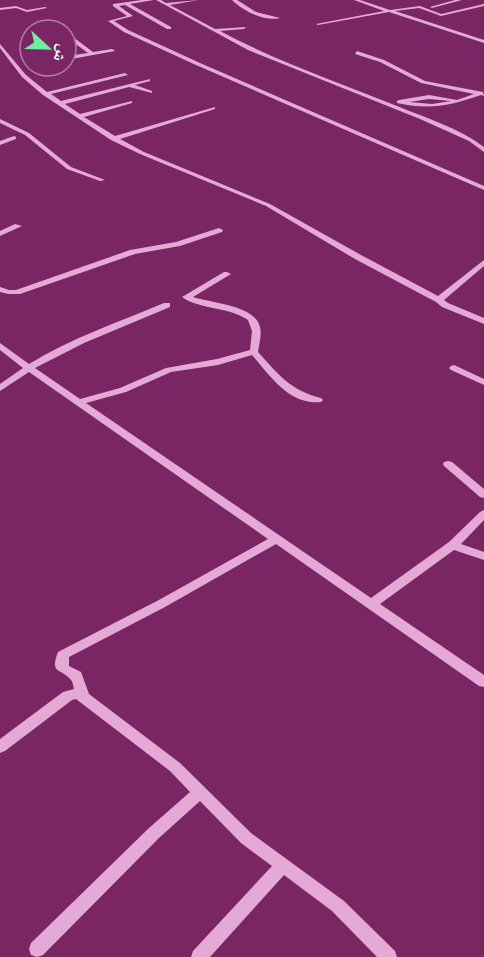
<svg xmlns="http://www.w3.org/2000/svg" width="484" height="957" font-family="Manrope,'Noto Naskh Arabic',sans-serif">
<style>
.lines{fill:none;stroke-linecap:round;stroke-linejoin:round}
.minor{fill:#e4a9d5;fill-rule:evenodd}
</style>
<rect width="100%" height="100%" fill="#7a2664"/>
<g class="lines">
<g class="minor">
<polygon points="142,0 154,0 130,4 171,27 171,29 167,29 125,5 119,6 133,16 114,21 128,30 200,63 484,186 484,190 196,65 124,32 108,21 127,16 113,6 113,4"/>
<path d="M156 0H161L166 3 199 0 170 5 215 29 246 27 244 29 220 31C276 61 338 82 397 106 426 118 459 128 484 147V152L469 141 420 119 248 50Z"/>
<path d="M232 0H237L256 12 280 18C265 22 243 11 232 0Z"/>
<polygon points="354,0 360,0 390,10 420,6 441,14 484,4 484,6 441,16 419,8 395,11 484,40 484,43 389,12 318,25 316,24 384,11"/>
<polygon points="455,0 462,0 432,8 430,7"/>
<polygon points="16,6 27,10 45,7 47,8 27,12 16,8 0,10 0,8"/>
<polygon points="66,34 69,34 93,52 112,49 115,51 66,60 66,56 88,53 66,37"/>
<polygon points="0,44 26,75 47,92 125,73 128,75 51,94 61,101 150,79 150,81 135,85 152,91 152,93 129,87 65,104 80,114 132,101 132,103 84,117 115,136 215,107 215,109 120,139 144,152 270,204 361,255 438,296 484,260 484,266 444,300 448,303 484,318 484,324 442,307 436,302 355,259 266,206 140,154 111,140 43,95 22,77 0,48"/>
<path d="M357 51 384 60 425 81 483 92 484 96 481 95C450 106 429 110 397 103V101L399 100 429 95 457 100 474 94 421 83 380 62 355 54ZM429 99 451 101 432 104 409 102Z"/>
<polygon points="0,119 29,133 71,167 105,180 100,181 67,169 25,135 0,123"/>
<polygon points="14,136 16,137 16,139 0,145 0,141"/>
<polygon points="15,224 22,226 0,236 0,231"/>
<polygon points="219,228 223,230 222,232 180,246 135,254 20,294 8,294 0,292 0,287 9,290 16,290 130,250 176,242"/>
<path d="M224 272H227L231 274 193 297C211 303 255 305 260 327 262 335 259 344 258 352 279 375 290 390 321 398L323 400 321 402C290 406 270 376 252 355L218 365 171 372 126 392 86 403 371 598 449 542 480 512 484 510V520L461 544 484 552V560L454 550 380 604 484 675V687L479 686 276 544 165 607 69 657V666L81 672 89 694 180 763 251 833 344 901 395 951 397 957H377L332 911 284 875 210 957H191L193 951 272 866 241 843 200 801 159 838 43 955 37 957 31 955 29 949 31 943 149 828 190 792 170 771 76 699 72 700 5 751 0 753V739L63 692 74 689C73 686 73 682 71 680 62 668 49 675 58 652L157 601 268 539 29 372 0 391V384L23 368 0 350V343L29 364C71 338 119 322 164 303H170V307L84 343 35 368 80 399 120 388 166 368 217 359 250 350 252 331 248 320C227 306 200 310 182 297Z"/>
<polygon points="454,365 484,379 484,385 451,370 449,368 451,366"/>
<polygon points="448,461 452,462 484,489 484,498 480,497 444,466 443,464 444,462"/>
</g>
</g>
<g transform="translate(48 48) rotate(112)"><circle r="28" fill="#7a2664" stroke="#af7da2" stroke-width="1.5"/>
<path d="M0-4.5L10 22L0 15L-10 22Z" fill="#6eeda3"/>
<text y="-9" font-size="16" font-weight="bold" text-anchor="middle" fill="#ffffff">ش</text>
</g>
</svg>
